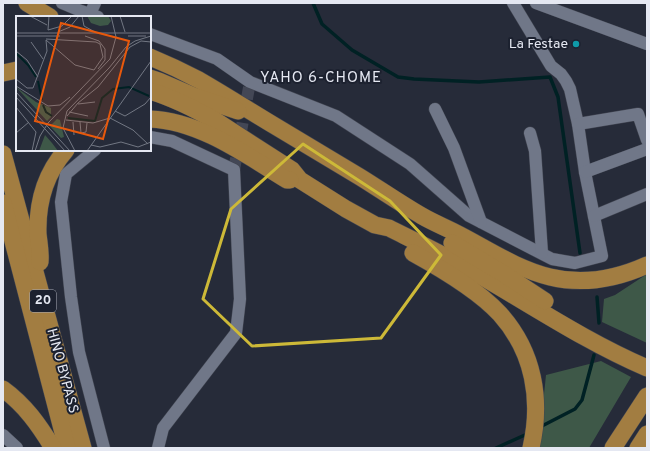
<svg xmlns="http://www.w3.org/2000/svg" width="650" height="451" font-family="Overpass,sans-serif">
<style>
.forest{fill:#3e5848}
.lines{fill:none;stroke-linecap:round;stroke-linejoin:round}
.stream{stroke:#002124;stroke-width:3.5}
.minor-tunnel{stroke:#434755;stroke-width:12;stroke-dasharray:12 6;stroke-linecap:butt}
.minor-casing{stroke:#424652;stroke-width:13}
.highway-casing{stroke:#424652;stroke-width:18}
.minor{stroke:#707788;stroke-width:12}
.highway{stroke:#a27d41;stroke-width:17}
.marked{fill:none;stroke:#cdb938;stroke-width:3;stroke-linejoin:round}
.culture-dot{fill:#0f9aa8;stroke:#1c212f;stroke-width:1.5}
.labels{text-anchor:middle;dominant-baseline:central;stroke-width:4;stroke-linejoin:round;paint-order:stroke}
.shield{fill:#1c212f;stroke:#a9acb8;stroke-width:1}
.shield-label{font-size:13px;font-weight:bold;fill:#e5e8f2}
.poi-label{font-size:14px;fill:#e5e8f2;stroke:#1c212f;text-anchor:end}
.street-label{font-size:14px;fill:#e5e8f2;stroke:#1c212f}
.neighbourhood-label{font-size:15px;letter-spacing:1px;fill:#e5e8f2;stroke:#1c212f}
.inset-river{fill:none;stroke:#002124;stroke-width:2}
.inset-road{fill:none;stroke:#727783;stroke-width:1}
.view{fill:#e8590c;fill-opacity:0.15;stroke:#e8590c;stroke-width:2}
.inset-edge{fill:none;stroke:#e5e8f2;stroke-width:2}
</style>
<rect width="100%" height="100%" fill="#262b39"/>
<g class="forest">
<polygon points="647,274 647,343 602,322 604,299 615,295"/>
<polygon points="601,361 631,377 589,448 536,448 540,433 546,375"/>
</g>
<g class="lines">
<g class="stream">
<polyline points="313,3 322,24 352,50 398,77 414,79 479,82 550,77 558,97 580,253"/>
<polyline points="597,297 599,323"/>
<polyline points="540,427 575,409 582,400 594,355"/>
<polyline points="496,448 527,434"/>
</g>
<polyline class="minor-tunnel" points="234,170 250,82"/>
<g class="minor-casing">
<g id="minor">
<polyline points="62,3 81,11 98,17"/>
<polyline points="536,3 647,44"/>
<polyline points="90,14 95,3"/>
<polyline points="150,34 217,59 250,82 336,116 410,164 469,216 552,259 575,263 602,256 585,172 578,124 570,89 566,81 561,74 551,66 513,3"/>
<polyline points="435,109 454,148 481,222"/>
<polyline points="578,124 638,114 647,140"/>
<polyline points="530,133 535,151 542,253"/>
<polyline points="150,137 172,141 234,170 240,299 236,333 163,428 158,448"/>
<polyline points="95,150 66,174 61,202 71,297 79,352 104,448"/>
<polyline points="585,172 647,149"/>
<polyline points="594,216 647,194"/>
<polyline points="3,435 17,448"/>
</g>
</g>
<g class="highway-casing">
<g id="highway">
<polyline points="27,3 50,17"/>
<path d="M150 57C167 64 184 72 199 80 225 95 250 111 275 126 303 143 332 160 360 177 381 190 401 204 422 216 434 223 447 228 460 235 489 250 517 269 550 277 583 285 616 279 647 265"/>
<polyline points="3,73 17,70"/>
<polyline points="150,78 159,81 196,97 238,111"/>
<path d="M150 91C173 98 195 109 216 121L292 170 300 180 346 209 375 225 389 228C415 241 442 254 467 268 527 302 584 341 647 368"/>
<path d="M150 119C200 121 246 155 287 180H290"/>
<polyline points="3,154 72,408 83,448"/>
<polyline points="3,203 67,448"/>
<polyline points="452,243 504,274 545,301"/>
<path d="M413 253C442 269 478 290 500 314 534 352 542 400 531 448"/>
<path d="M40 262C41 253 39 243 38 234 37 202 45 174 66 150"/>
<path d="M3 389C25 405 39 425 53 448"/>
<polyline points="613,448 647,396"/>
<polyline points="638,448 647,434"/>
</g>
</g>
<use href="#minor" class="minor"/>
<use href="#highway" class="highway"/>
</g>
<path class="marked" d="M303 144 390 201 441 255 381 338 252 346 203 299 231 209Z"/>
<circle class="culture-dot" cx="576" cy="44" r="4"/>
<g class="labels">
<rect class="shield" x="30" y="290" width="26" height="22" rx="3"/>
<g class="shield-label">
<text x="43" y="301">20</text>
</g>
<g class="poi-label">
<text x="568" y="44">La Festae</text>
</g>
<g class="street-label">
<text transform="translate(62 371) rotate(75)">HINO BYPASS</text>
</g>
<g class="neighbourhood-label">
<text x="321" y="78">YAHO 6-CHOME</text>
</g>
</g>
<g transform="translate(16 16)">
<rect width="135" height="135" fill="#262b39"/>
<path d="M71 0H92L95 5 92 9 84 10 75 7ZM0 71 20 86 35 92V101L31 105ZM41 103 44 104 48 121 45 122 34 110ZM29 119 36 127 42 135H23Z" fill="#3e5848"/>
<path class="inset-river" d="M0 37 12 49 20 61M22 65 26 84M27 89 30 96 36 100M52 102 79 105 86 82 97 73 113 71 133 80"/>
<path class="inset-road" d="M14 0 31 9M33 0 32 14 46 10 56 0M66 0 68 10 79 16M104 0 109 16M42 16 54 11 63 0M0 17H135M0 20H44M69 20 83 25 89 33V44L82 53M112 20H130M30 24 59 49 78 54 87 41 84 28 80 26 30 23M15 26 27 43M0 35 11 44 22 61M0 63 11 72H17L31 35 30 24M0 70 32 90 44 89 54 81M0 76 54 135M0 81 49 135M62 88 79 86M0 91 20 116 16 135M99 95 109 100 129 88 135 81M53 96 72 100M51 100 62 87 82 71 114 31 125 25 135 26M50 104 77 107 94 102 117 114 132 128M57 106 58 119M64 106 65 117 70 116 71 107M0 117 13 106M75 129 84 131 105 126 122 131 135 126M19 135 24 120 32 107 94 43 100 21 95 0M59 135 47 112 51 95 93 52 110 31 119 25 135 20M71 135 135 45"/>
<path class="view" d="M45 7 113 25 87 123 19 105Z"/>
<rect width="135" height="135" class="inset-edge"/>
</g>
<rect width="650" height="451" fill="none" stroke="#e5e8f2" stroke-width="8"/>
</svg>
